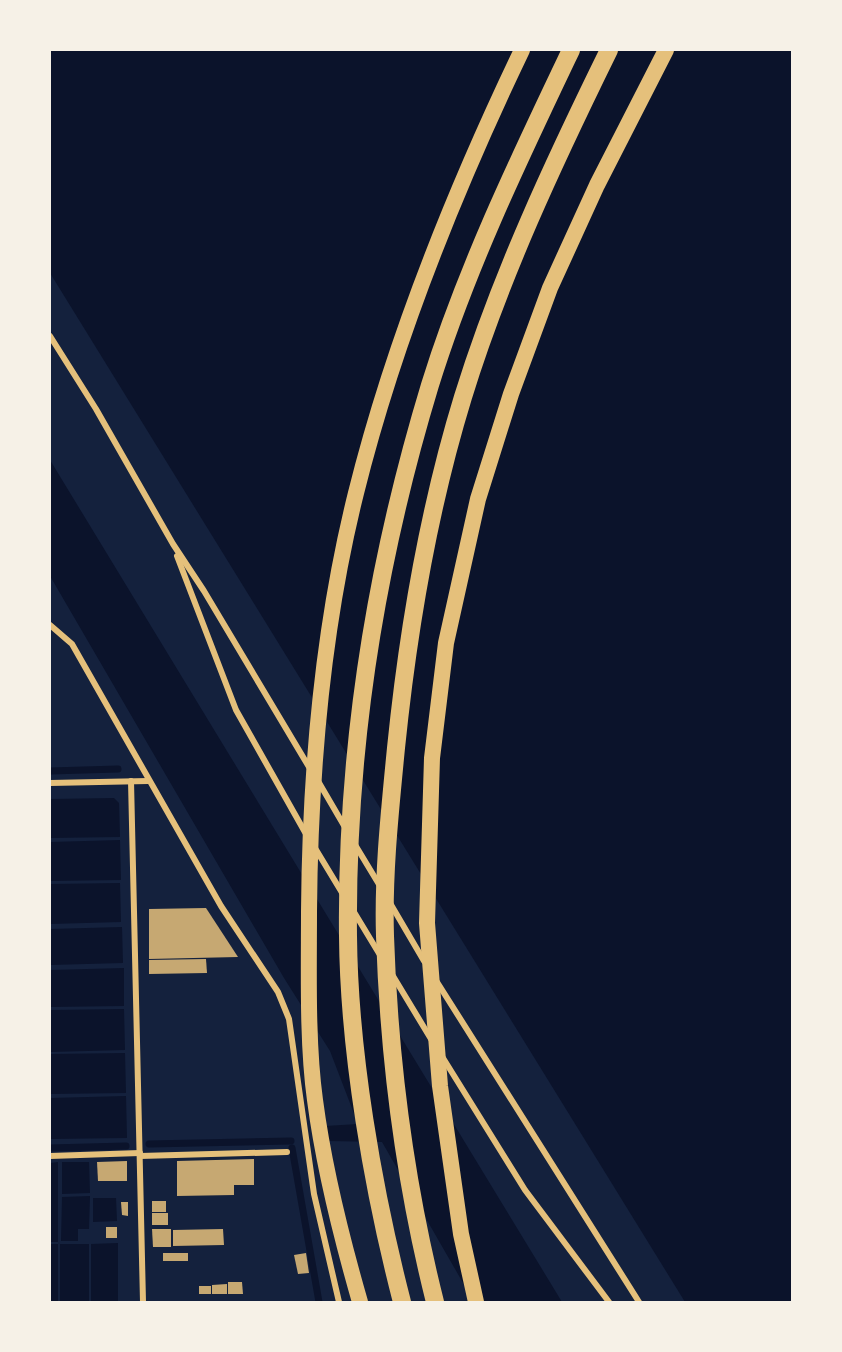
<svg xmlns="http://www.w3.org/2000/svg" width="842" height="1352" font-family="'PT Sans',sans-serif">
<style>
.water{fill:#0b132b}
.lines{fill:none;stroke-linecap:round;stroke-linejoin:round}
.stream{stroke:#0b132b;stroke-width:7}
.building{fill:#c6a872}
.minor{stroke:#e5c07b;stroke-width:6}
.trunk{stroke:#e5c07b;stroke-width:16}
.motorway{stroke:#e5c07b;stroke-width:18}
</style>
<rect width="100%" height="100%" fill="#14213d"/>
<g class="water">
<polygon points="50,50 792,50 792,1302 685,1302 50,273"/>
<polygon points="50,460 562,1302 474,1302 382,1142 328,1141 325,1126 358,1124 330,1051 284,978 50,576"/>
<polygon points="114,798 119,803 120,837 50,838 50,799"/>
<polygon points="120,840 121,880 50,881 50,842"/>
<polygon points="120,883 121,922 50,924 50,884"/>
<polygon points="122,927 123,963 50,965 50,929"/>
<polygon points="124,968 124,1006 50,1007 50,970"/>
<polygon points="124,1009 125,1050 50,1052 50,1010"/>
<polygon points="125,1053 126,1093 50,1094 50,1054"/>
<polygon points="126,1096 127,1138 50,1139 50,1098"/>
<polygon points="58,1162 58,1242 50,1242 50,1163"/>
<polygon points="62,1162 89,1162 90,1193 62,1194"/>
<polygon points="90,1196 89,1229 78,1229 78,1241 61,1241 62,1197"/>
<polygon points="93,1198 116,1198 117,1221 93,1222"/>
<polygon points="118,1243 118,1302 91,1302 91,1244"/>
<rect x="50" y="1244" width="8" height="58"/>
<rect x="60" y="1244" width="29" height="58"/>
</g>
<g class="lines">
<g class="stream">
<polyline points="50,771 118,769"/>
<polyline points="149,1144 291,1141"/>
<polyline points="50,1148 126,1146"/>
<polyline points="292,1148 319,1302"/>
</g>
</g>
<g class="building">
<polygon points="206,908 238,957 149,959 149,909"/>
<polygon points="206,959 207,973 149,974 149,960"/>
<polygon points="254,1159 254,1185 234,1185 234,1195 177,1196 177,1161"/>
<polygon points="127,1161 127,1181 98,1181 97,1162"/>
<rect x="152" y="1201" width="14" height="11"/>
<polygon points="121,1202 128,1202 128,1216 122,1215"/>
<rect x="152" y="1213" width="16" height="12"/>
<rect x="106" y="1227" width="11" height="11"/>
<polygon points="152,1229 171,1229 171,1247 153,1247"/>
<polygon points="223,1229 224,1245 173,1246 173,1230"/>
<rect x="163" y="1253" width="25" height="8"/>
<polygon points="306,1253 309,1273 298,1274 294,1255"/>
<polygon points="228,1282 242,1282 243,1294 228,1294"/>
<polygon points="227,1284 227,1294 212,1294 212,1285"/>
<rect x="199" y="1286" width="12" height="8"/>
</g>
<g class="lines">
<g class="minor">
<polyline points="50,336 96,409 173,544 204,591 309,767"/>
<polyline points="177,556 236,710 306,834"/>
<polyline points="50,625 72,644 221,906 278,992 289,1019 314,1194 339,1302"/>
<polyline points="131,781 143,1302"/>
<polyline points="318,781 346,829"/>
<polyline points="50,783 148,781"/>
<polyline points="354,843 380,886"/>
<polyline points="315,848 344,896"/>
<polyline points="390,903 424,961"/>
<polyline points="354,912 380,955"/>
<polyline points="393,976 431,1039"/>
<polyline points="437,982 639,1302"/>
<polyline points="443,1058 525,1190 609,1302"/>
<polyline points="50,1156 140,1153"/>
<polyline points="140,1156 287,1152"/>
</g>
<g class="trunk">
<path d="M360 1302C341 1236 324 1169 315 1100 307 1042 309 971 309 912 310 771 322 629 356 493 394 340 454 192 522 50"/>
<polyline points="476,1302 461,1234 440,1086 427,923 432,758 446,643 478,499 511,394 550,288 597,185 666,50"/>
</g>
<g class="motorway">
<path d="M402 1302C373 1190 349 1052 348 936 346 750 376 563 430 385 466 269 519 159 571 50"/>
<path d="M435 1302C405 1183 389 1059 385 936 383 874 390 810 396 748 408 630 428 511 463 397 500 277 554 162 609 50"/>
</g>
</g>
<rect width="842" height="1352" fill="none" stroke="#f6f1e7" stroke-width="102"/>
</svg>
